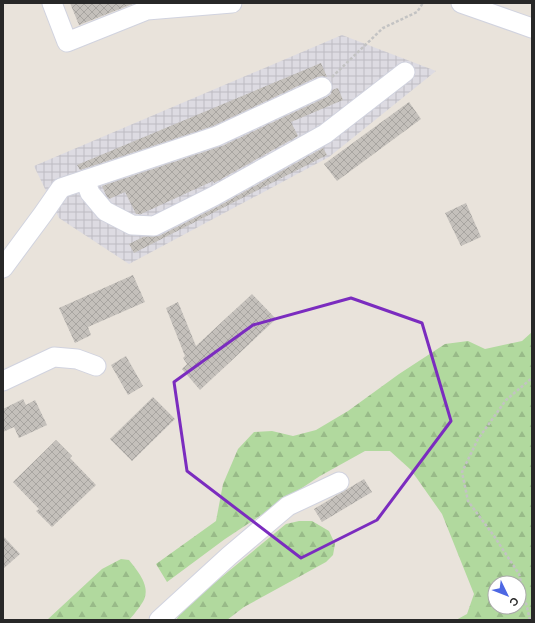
<svg xmlns="http://www.w3.org/2000/svg" width="535" height="623" font-family="Arial,sans-serif">
<style>
.industrial{fill:url(#industrial-grid)}
.forest{fill:url(#forest-firs);fill-rule:evenodd}
.building{fill:url(#building-cross-hatch)}
.lines{fill:none;stroke-linecap:round;stroke-linejoin:round}
.minor-casing{stroke:#d1d3df;stroke-width:21}
.path{stroke:#c3c3c3;stroke-width:2.5;stroke-dasharray:3 2;stroke-linecap:butt}
.minor{stroke:#fff;stroke-width:19}
.marked{fill:none;stroke:#7b2cbf;stroke-width:3;stroke-linejoin:round}
</style>
<defs>
<pattern id="industrial-grid" width="8" height="8" patternUnits="userSpaceOnUse"><rect width="8" height="8" fill="#dddbe2"/><path d="M0 4h8M4 0v8" fill="none" stroke="#bebcc2"/></pattern>
<pattern id="forest-firs" width="22" height="20" patternUnits="userSpaceOnUse"><rect width="22" height="20" fill="#b1d99e"/><path d="M5 1l3.5 6h-7zM16 11l3.5 6h-7z" fill="#98ba88"/></pattern>
<pattern id="building-cross-hatch" width="8" height="8" patternUnits="userSpaceOnUse"><rect width="8" height="8" fill="#c4c0bb"/><path d="M0 0l8 8M0 8l8-8" fill="none" stroke="#a8a5a1"/></pattern>
</defs>
<rect width="100%" height="100%" fill="#e9e3db"/>
<polygon class="industrial" points="342,35 436,71 329,157 129,264 59,218 34,166"/>
<g class="forest">
<path d="M532 332V620H456L467 614 474 594 442 514 411 470 390 451H365L320 476 225 539 167 582 156 564 216 521 223 484 238 449 254 432 272 431 293 436 316 430 348 411 399 374 445 344 468 341 485 349 522 341ZM495 583H519V607H495Z"/>
<polygon points="299,521 312,521 329,531 335,544 333,555 326,562 244,607 227,620 176,620 184,608 286,524"/>
<path d="M121 559 129 560C137 570 149 584 145 597 144 602 133 616 129 620H47L102 569Z"/>
</g>
<g class="building">
<polygon points="70,3 135,3 79,25"/>
<polygon points="321,63 327,77 323,76 317,77 213,126 80,170 77,165"/>
<polygon points="338,88 343,100 291,122 298,136 214,183 213,181 141,214 136,214 125,192 109,199 106,195 102,186 222,146 327,97 331,94 332,90"/>
<polygon points="409,102 421,119 337,181 324,164"/>
<polygon points="323,148 327,155 134,253 129,244 143,237 159,236 219,206"/>
<polygon points="466,203 481,237 461,246 445,213"/>
<polygon points="133,275 145,302 88,327 91,335 75,343 59,308"/>
<polygon points="252,294 276,319 200,390 182,369 187,364 183,358 185,356 166,308 178,302 196,346"/>
<polygon points="126,356 143,386 128,395 111,365"/>
<polygon points="153,397 175,419 132,461 110,439"/>
<polygon points="23,399 26,405 35,400 47,425 19,438 14,427 3,432 3,409"/>
<polygon points="56,440 72,456 70,458 96,485 52,527 36,511 39,509 13,482"/>
<polygon points="364,479 372,492 322,522 314,509"/>
<polygon points="3,536 20,554 3,569"/>
</g>
<g class="lines">
<g class="minor-casing">
<g id="minor">
<polyline points="52,3 67,42 147,10 232,3"/>
<polyline points="461,3 532,28"/>
<polyline points="85,180 90,193 105,211 132,225 154,226 214,196 325,134 405,72"/>
<polyline points="3,268 43,214 61,188 217,136 322,87"/>
<polyline points="3,381 54,357 77,359 96,366"/>
<polyline points="159,620 229,556 288,506 339,482"/>
</g>
</g>
<g class="path">
<polyline points="332,77 383,28 417,12 423,3"/>
<polyline points="530,620 519,574 494,536 468,501 462,472 478,439 506,400 532,378"/>
</g>
<use href="#minor" class="minor"/>
</g>
<path class="marked" d="M351 298 422 323 451 421 377 520 301 558 187 471 174 382 253 325Z"/>
<rect width="535" height="623" fill="none" stroke="#282828" stroke-width="8"/>
<g transform="translate(507 595) rotate(133)"><circle r="19" fill="#ffffff" stroke="#a9a9a9"/>
<path d="M0-3L7 15L0 10L-7 15Z" fill="#4d67e3"/>
<text y="-6" font-size="11" font-weight="bold" text-anchor="middle" fill="#282828">С</text>
</g>
</svg>
